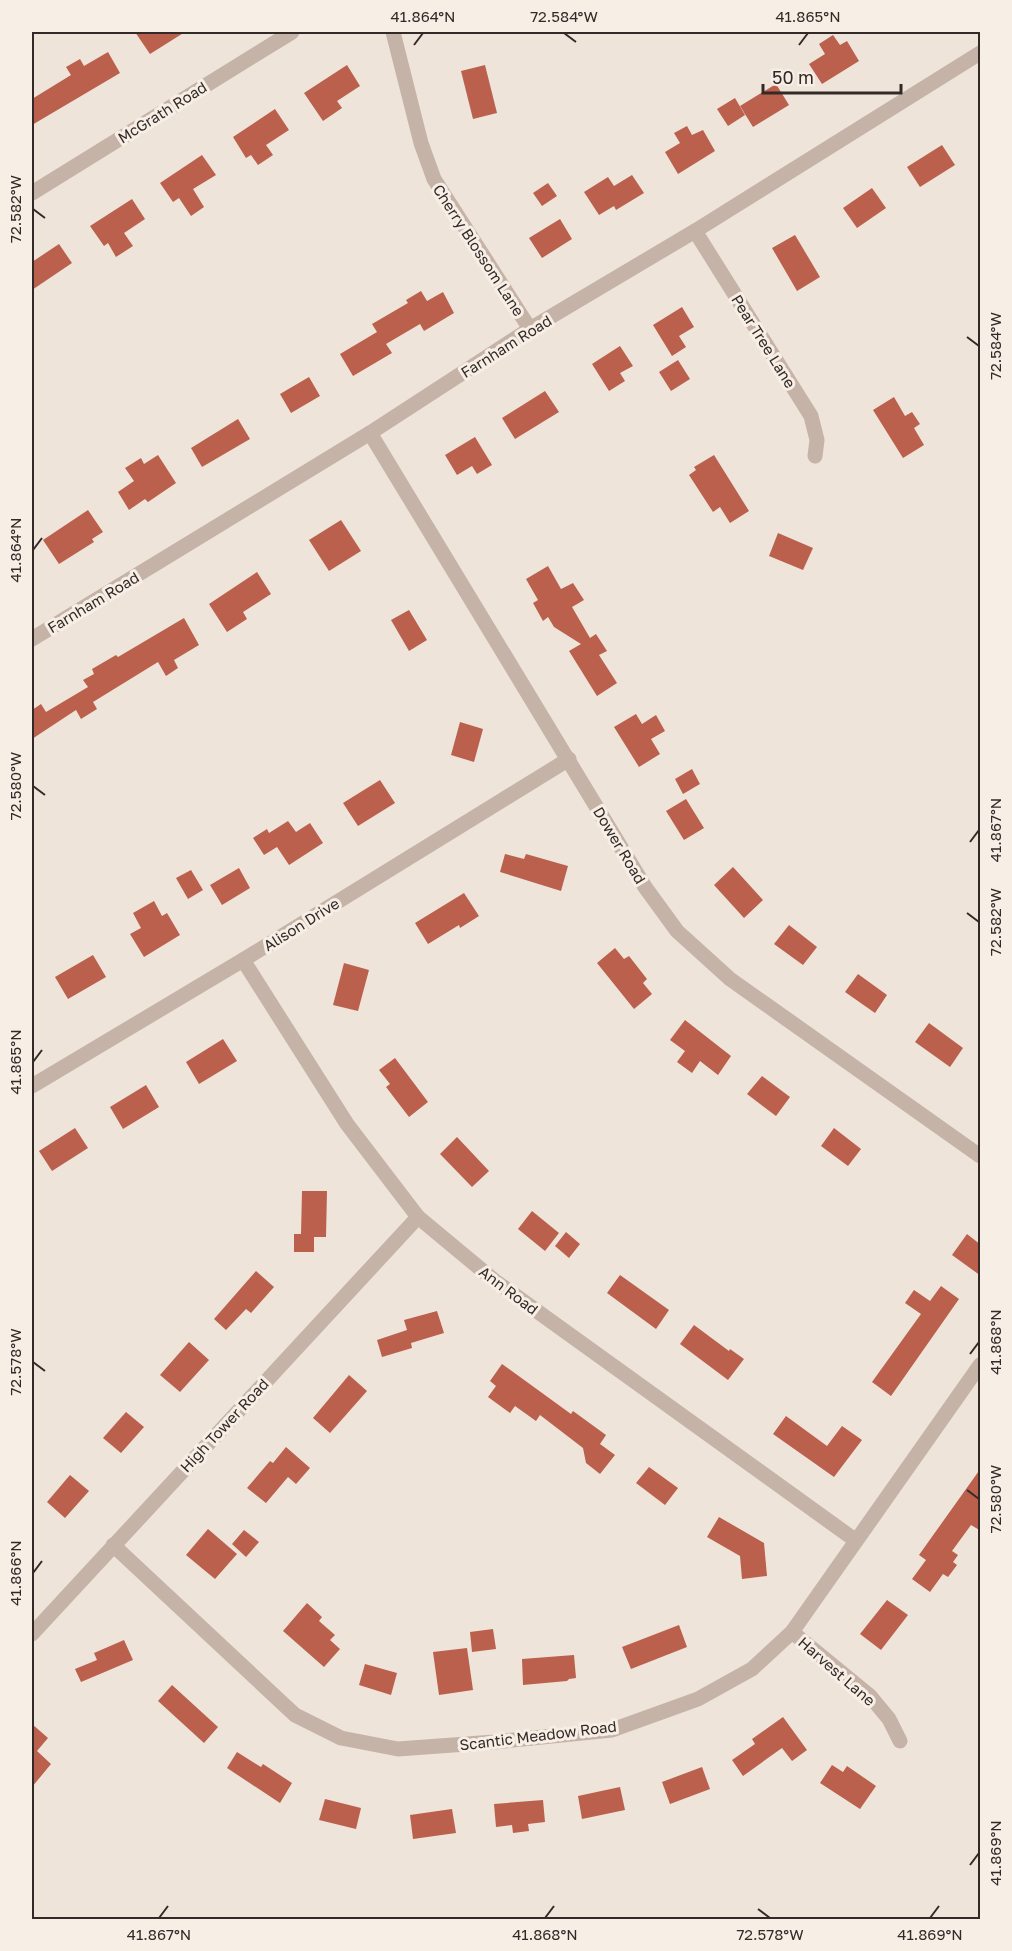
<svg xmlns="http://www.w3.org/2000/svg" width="1012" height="1951" font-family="'Golos Text',sans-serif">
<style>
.building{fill:#ba604d}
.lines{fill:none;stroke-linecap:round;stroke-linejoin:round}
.minor{stroke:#c5b3a8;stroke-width:15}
.ticks{fill:none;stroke:#332a27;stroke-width:2}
.labels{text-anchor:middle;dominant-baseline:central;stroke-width:6;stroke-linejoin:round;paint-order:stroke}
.street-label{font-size:15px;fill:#332a27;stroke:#f7eee6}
.neatline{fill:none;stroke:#332a27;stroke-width:2}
.ticks-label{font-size:15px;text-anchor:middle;fill:#332a27}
</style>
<rect width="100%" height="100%" fill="#efe4da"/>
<g class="building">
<polygon points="135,32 185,32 150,54"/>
<polygon points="833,35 840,45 847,41 859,61 822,84 809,64 825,54 819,44"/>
<polygon points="108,52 120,73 32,125 32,99 71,75 66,67 80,59 84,66"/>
<polygon points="347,65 360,86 337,101 342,108 323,121 304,93"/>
<polygon points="485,65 497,113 473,119 461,71"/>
<polygon points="776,84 789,105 753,127 740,106"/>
<polygon points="735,98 745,115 728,126 717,109"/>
<polygon points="275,109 289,130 266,145 273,155 258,165 251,155 246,158 233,137"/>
<polygon points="687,126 692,135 703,130 715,151 678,174 665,152 680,143 674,133"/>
<polygon points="942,145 955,165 920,187 907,167"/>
<polygon points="202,155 216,175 193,189 204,207 191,216 179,198 173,202 160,183"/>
<polygon points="632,175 644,193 616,210 614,206 599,215 584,192 608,177 614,186"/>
<polygon points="548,183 557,196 542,206 533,193"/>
<polygon points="872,188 886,208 857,228 843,208"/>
<polygon points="132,199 145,219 124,233 133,246 116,257 108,243 104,246 90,226"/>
<polygon points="560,219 572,239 542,258 529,238"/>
<polygon points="795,235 820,277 797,291 772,248"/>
<polygon points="59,244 72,263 32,290 32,262"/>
<polygon points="421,291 427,301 443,292 454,313 424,331 420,324 386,344 392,353 353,376 340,354 377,332 372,324 408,303 406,300"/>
<polygon points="682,307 694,327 679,336 686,347 672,356 653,325"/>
<polygon points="620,346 633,366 620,373 625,381 609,391 592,364"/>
<polygon points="678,360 690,379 671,391 659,372"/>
<polygon points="309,377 320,396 291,413 280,394"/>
<polygon points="545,391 559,412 515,439 502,418"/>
<polygon points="894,397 905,416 912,412 920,424 914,428 924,445 903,458 873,410"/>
<polygon points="238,419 250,439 202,467 191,448"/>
<polygon points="475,437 492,465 477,474 472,466 457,475 445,455"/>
<polygon points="158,455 176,483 148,502 145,499 129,510 118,492 134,481 125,468 141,458 144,464"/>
<polygon points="714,455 749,511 730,523 720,507 713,512 689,475 696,470 694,467"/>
<polygon points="88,510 103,532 92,539 94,542 59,564 43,540"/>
<polygon points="341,520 361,551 329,571 309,540"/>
<polygon points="778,533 813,548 803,570 769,556"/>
<polygon points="548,566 561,589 573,583 584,600 572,607 590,638 596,634 607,651 599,655 617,683 597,696 569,651 581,644 554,627 548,617 543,621 533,603 538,600 526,579"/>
<polygon points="257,572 271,594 243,612 247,619 227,632 209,604"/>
<polygon points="409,610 427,640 409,651 391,620"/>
<polygon points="184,618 199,645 174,660 178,668 166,676 158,662 93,702 97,709 81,719 76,710 32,739 32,710 41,704 46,712 88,687 83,680 94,674 92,669 116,655 118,657"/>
<polygon points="636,714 642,724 656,715 665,731 651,739 660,754 639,767 614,727"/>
<polygon points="460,722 483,729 474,762 451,755"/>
<polygon points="692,769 700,784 683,794 675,779"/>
<polygon points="380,780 395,803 358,826 343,803"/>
<polygon points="686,799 704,828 684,840 666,811"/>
<polygon points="288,821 296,832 310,823 323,843 289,865 277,847 264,855 253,838 267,829 269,833"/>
<polygon points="505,854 524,859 526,854 568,866 561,891 500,872"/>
<polygon points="733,867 763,900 744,918 714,885"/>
<polygon points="239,868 250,888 222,905 210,885"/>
<polygon points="191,870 203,890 188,899 176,878"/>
<polygon points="464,893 479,916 460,928 459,925 428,944 415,923"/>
<polygon points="154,901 162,916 167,913 180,935 144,957 130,934 141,928 133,913"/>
<polygon points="789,925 817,947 803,965 774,944"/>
<polygon points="615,948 624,959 629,956 647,979 643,983 652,994 634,1009 597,963"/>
<polygon points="93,955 106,977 68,999 55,977"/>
<polygon points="344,963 369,970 358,1011 333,1005"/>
<polygon points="858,974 887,995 875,1013 845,992"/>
<polygon points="685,1020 731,1056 718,1075 700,1061 692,1073 677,1062 685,1051 670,1040"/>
<polygon points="929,1023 963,1048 950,1067 915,1042"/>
<polygon points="223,1039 237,1061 199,1084 186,1062"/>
<polygon points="395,1058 428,1102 409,1117 386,1087 390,1084 379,1070"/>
<polygon points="762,1076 790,1097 776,1116 747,1094"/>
<polygon points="146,1085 159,1107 123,1129 110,1107"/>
<polygon points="75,1128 88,1148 52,1171 39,1151"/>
<polygon points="834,1128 861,1149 848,1166 821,1146"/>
<polygon points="457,1137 489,1171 472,1187 440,1154"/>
<polygon points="302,1191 327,1191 326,1237 314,1237 314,1252 294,1252 294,1234 301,1234"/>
<polygon points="532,1211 559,1233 545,1251 518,1229"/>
<polygon points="566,1232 580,1244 569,1258 555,1246"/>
<polygon points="967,1234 981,1245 981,1276 952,1255"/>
<polygon points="256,1271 274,1287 251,1313 246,1309 226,1330 214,1319"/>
<polygon points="620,1275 669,1310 656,1329 607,1293"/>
<polygon points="941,1286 959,1299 891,1396 872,1382 921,1314 905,1303 914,1290 930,1301"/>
<polygon points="437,1311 444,1333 411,1343 412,1348 382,1357 377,1340 407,1330 404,1320"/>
<polygon points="694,1325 729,1351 730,1349 744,1359 728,1380 680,1344"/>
<polygon points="189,1342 209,1360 180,1392 160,1375"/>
<polygon points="502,1364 571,1414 573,1411 606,1435 600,1444 615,1455 600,1474 586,1463 583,1448 540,1415 536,1421 515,1406 510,1413 488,1397 496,1386 490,1381"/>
<polygon points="349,1375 367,1391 330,1433 313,1418"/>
<polygon points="126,1412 144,1427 121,1453 103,1438"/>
<polygon points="786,1416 827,1446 842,1426 862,1440 834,1477 773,1434"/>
<polygon points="286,1447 310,1468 296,1484 288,1477 266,1503 247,1488 270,1461 273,1463"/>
<polygon points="649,1467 678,1488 665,1505 636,1483"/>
<polygon points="981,1468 981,1531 971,1525 952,1551 958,1555 953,1562 957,1565 948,1577 943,1574 930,1592 912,1579 926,1560 919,1555"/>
<polygon points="70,1475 89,1491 65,1518 47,1502"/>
<polygon points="719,1517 764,1543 767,1576 742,1579 740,1556 707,1537"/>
<polygon points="208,1529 237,1554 215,1579 186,1555"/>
<polygon points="244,1530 259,1542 246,1557 232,1544"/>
<polygon points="887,1600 908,1615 881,1650 860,1634"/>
<polygon points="307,1603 322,1617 319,1621 335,1635 330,1640 340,1649 324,1667 283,1631"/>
<polygon points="679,1625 687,1647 631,1669 622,1647"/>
<polygon points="493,1629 496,1649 472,1652 470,1632"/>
<polygon points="124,1640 133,1660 81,1682 75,1669 97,1660 94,1653"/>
<polygon points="467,1648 473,1690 439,1695 433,1652"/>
<polygon points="574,1655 576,1678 569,1679 567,1681 523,1685 522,1659"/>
<polygon points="365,1664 397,1673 391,1695 359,1685"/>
<polygon points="172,1685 218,1727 204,1743 158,1701"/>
<polygon points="783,1717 807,1750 792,1761 782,1748 743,1776 732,1760 755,1744 752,1739"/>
<polygon points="32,1724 48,1738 37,1751 51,1764 32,1787"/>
<polygon points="237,1752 261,1767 263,1764 292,1783 280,1803 227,1768"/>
<polygon points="832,1765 843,1772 847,1766 876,1786 860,1809 820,1783"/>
<polygon points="702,1767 710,1789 670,1804 662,1782"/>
<polygon points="620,1787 625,1810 582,1819 578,1796"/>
<polygon points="325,1799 361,1808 356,1829 319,1820"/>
<polygon points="543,1800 545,1822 528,1824 529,1831 513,1833 512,1825 496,1827 494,1804"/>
<polygon points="452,1809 456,1833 413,1839 410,1815"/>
</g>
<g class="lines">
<g class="minor">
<polyline points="393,32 421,143 434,179 530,329"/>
<polyline points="32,193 292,32"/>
<polyline points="695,231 811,416 817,440 815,456"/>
<polyline points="370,433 645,887 677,931 730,979 980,1156"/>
<polyline points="32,639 370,433 530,329 695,231 980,53"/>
<polyline points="243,960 347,1124 418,1217 495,1281 855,1540"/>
<polyline points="32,1086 243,960 569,759"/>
<polyline points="113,1545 295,1715 341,1738 398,1749 494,1742 612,1730 698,1699 752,1669 792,1632 980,1365"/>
<polyline points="792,1632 870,1696 889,1719 900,1741"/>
<polyline points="32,1634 418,1217"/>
</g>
</g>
<path class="ticks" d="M564 33 576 42M414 45 423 33M799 45 808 33M33 209 45 218M967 337 979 346M33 550 42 538M33 786 45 795M970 842 979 830M967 913 979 922M33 1062 42 1050M970 1354 979 1342M33 1362 45 1371M967 1490 979 1499M33 1573 42 1561M970 1865 979 1853M758 1909 770 1918M159 1918 168 1906M545 1918 554 1906M930 1918 939 1906"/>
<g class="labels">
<g class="street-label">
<text transform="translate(162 112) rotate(-32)">McGrath Road</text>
<text transform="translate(479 250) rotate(57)">Cherry Blossom Lane</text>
<text transform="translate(764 341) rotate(58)">Pear Tree Lane</text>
<text transform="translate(506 346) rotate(-32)">Farnham Road</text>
<text transform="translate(93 602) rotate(-31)">Farnham Road</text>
<text transform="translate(620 845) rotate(59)">Dower Road</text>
<text transform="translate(301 924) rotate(-32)">Alison Drive</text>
<text transform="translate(509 1290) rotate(37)">Ann Road</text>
<text transform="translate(224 1425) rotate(-47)">High Tower Road</text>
<text transform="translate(837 1671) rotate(41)">Harvest Lane</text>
<text transform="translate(538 1735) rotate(-7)">Scantic Meadow Road</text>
</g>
</g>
<rect width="1012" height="1951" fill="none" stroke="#f7eee6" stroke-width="66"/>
<path d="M763 84v9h138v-9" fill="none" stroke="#332a27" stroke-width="3"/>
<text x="772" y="84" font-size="18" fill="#332a27" stroke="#f7eee6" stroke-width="4.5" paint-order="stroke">50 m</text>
<rect x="33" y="33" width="946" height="1885" class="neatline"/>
<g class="ticks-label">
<text x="423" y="22">41.864°N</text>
<text x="564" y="22">72.584°W</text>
<text x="808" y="22">41.865°N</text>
<text transform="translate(16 209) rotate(-90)" y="5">72.582°W</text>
<text transform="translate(996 346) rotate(-90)" y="5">72.584°W</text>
<text transform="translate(16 550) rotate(-90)" y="5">41.864°N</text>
<text transform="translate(16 786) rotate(-90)" y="5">72.580°W</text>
<text transform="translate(996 830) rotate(-90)" y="5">41.867°N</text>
<text transform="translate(996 922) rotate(-90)" y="5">72.582°W</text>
<text transform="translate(16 1062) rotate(-90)" y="5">41.865°N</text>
<text transform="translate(996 1342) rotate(-90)" y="5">41.868°N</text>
<text transform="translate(16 1362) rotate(-90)" y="5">72.578°W</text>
<text transform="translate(996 1499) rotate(-90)" y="5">72.580°W</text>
<text transform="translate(16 1573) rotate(-90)" y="5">41.866°N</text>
<text transform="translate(996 1853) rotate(-90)" y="5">41.869°N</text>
<text x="159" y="1940">41.867°N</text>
<text x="545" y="1940">41.868°N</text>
<text x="770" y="1940">72.578°W</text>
<text x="930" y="1940">41.869°N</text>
</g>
</svg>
